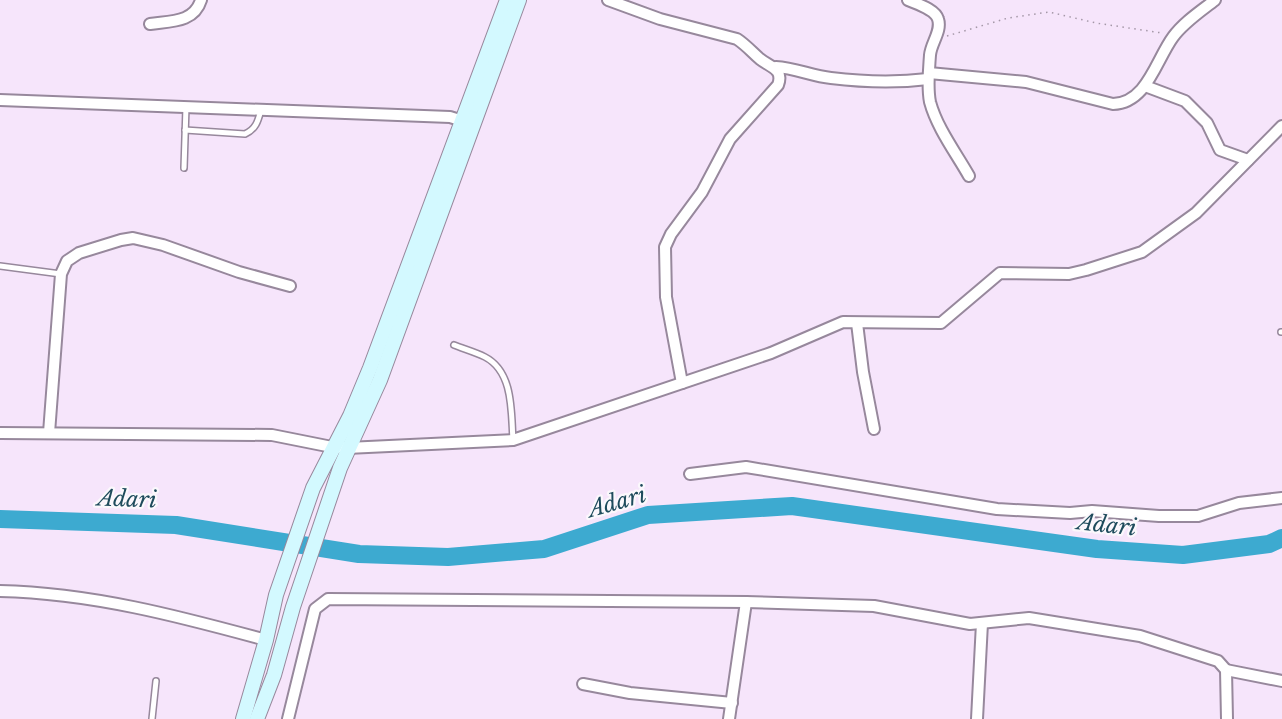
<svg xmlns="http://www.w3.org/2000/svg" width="1282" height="719" font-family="'Libre Baskerville',serif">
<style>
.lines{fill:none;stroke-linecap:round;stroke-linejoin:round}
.river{stroke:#3daad0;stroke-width:18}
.lane-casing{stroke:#97889c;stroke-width:8}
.street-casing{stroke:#97889c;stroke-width:14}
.secondary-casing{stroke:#97889c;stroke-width:16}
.path{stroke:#a497a7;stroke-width:1.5;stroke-dasharray:1.5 4.5;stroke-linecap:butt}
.lane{stroke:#fff;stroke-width:5}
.street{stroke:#fff;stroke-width:10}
.secondary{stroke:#d3f9ff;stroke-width:14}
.labels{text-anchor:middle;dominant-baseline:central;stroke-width:4.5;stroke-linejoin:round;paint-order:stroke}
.water-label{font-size:22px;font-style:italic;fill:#1e4b5c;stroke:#fbf8fc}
</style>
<rect width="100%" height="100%" fill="#f6e5fb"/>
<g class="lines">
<polyline class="river" points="0,519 176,525 359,554 448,557 544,549 648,515 792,506 1097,549 1183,555 1269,544 1282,538"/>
<g class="lane-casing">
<g id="lane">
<path d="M185 130 245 134C256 129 258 121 261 110"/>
<polyline points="184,168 186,107"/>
<polyline points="0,266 61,274"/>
<polyline points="1281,332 1282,332"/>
<path d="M454 345C464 349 475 352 485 357 514 372 511 413 513 440"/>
<polyline points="152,719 156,681"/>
</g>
</g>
<g class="street-casing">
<g id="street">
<path d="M608 0 660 19 737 39C746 45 752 52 760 59 770 67 784 69 778 85L730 139 702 192 671 234 665 247 666 297 682 383"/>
<path d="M908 0C917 4 935 9 938 19 942 31 931 43 930 55 929 70 927 87 930 102 937 128 956 153 969 176"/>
<path d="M150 24C170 21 194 23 201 0"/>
<path d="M776 67C795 68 812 76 831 78 864 82 895 83 928 79"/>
<path d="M929 73 1026 82 1113 104C1147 103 1156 60 1173 37 1184 22 1201 11 1215 0"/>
<polyline points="1145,86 1185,101 1207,123 1220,150 1248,160"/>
<polyline points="0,100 450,117 463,121"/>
<polyline points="857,323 863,372 874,429"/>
<polyline points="0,433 272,435 332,447 347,448 513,440 771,353 843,322 941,323 1000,273 1069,274 1086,270 1142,252 1196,213 1282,126"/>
<polyline points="49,433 61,274 67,261 79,253 121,240 133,238 163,245 239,272 290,286"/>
<polyline points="690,474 746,467 997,509 1070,513 1092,511 1159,516 1198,516 1239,503 1282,498"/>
<path d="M0 591C91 593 178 616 266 640"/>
<polyline points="1226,670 1282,681"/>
<polyline points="583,684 630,693 732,703"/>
<polyline points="288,719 315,609 328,599 746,602 874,606 970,624 1029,618 1140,636 1218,661 1226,670 1227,719"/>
<polyline points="729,719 746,602"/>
<polyline points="977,719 982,623"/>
</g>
</g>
<g class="secondary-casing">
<g id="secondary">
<polyline points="243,719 266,640 276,595 313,488 350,416 370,368 507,0"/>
<polyline points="257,719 274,675 293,607 340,468 380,380 519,0"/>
</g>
</g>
<polyline class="path" points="947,36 1008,18 1049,12 1096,23 1162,33"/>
<use href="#lane" class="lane"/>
<use href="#street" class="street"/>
<use href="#secondary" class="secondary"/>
</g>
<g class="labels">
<g class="water-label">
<text transform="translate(127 499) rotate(2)">Adari</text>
<text transform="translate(617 502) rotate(-16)">Adari</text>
<text transform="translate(1107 525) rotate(6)">Adari</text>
</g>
</g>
</svg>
